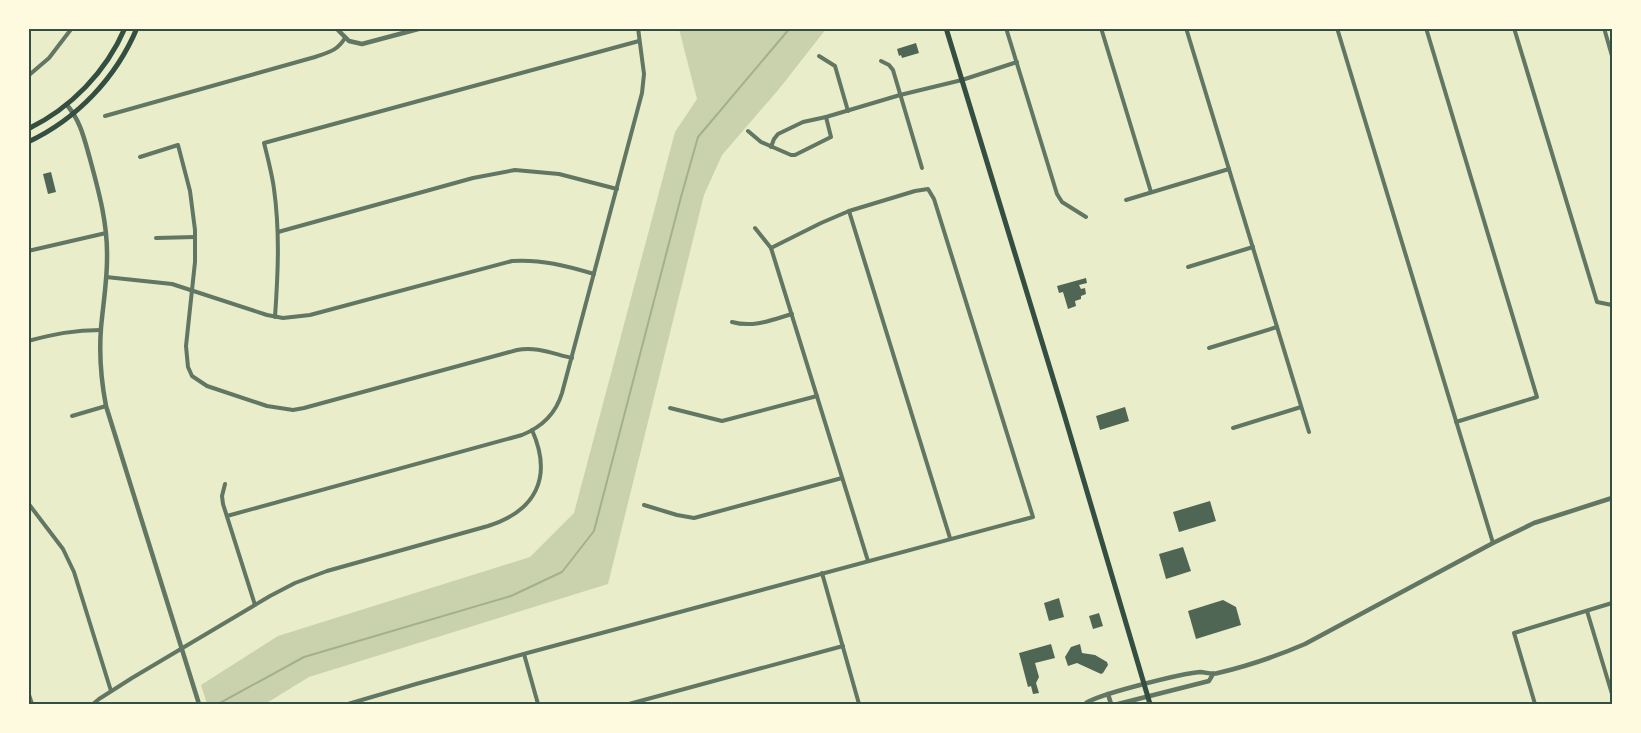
<svg xmlns="http://www.w3.org/2000/svg" width="1641" height="733" font-family="'Source Serif 4',serif">
<style>
.green{fill:#cad2ad}
.lines{fill:none;stroke-linecap:round;stroke-linejoin:round}
.stream{stroke:#a3b18a;stroke-width:2}
.building{fill:#4f6655}
.minor{stroke:#617663;stroke-width:4}
.tertiary{stroke:#617663;stroke-width:4.5}
.secondary{stroke:#344e41;stroke-width:5}
.neatline{fill:none;stroke:#344e41;stroke-width:2}
</style>
<rect width="100%" height="100%" fill="#e9edc9"/>
<polygon class="green" points="679,29 826,29 779,89 722,155 704,195 608,584 309,677 265,704 207,704 201,685 278,636 530,557 574,513 675,132 697,99"/>
<g class="lines">
<polyline class="stream" points="218,704 304,657 511,596 562,572 594,531 681,197 698,137 790,28"/>
</g>
<g class="building">
<polygon points="916,43 919,53 902,58 901,55 899,56 897,49"/>
<polygon points="51,172 56,192 48,194 43,174"/>
<polygon points="1086,278 1087,283 1079,285 1081,289 1085,288 1086,294 1081,296 1081,299 1075,301 1076,306 1068,309 1063,292 1059,293 1057,286"/>
<polygon points="1125,407 1129,421 1100,430 1096,416"/>
<polygon points="1210,501 1216,521 1179,532 1173,512"/>
<polygon points="1183,547 1191,571 1166,579 1159,554"/>
<polygon points="1059,598 1064,617 1049,621 1044,603"/>
<polygon points="1223,600 1236,607 1241,625 1196,639 1188,611"/>
<polygon points="1099,613 1103,626 1093,629 1089,616"/>
<polygon points="1051,644 1055,658 1035,663 1039,677 1036,683 1039,693 1033,694 1031,686 1028,687 1019,653"/>
<polygon points="1080,644 1082,653 1095,655 1107,662 1108,665 1103,673 1101,674 1077,663 1068,666 1065,657 1071,647"/>
</g>
<g class="lines">
<g class="minor">
<polyline points="1006,28 1057,194 1062,202 1086,217"/>
<polyline points="1101,28 1151,192"/>
<polyline points="1186,28 1309,432"/>
<polyline points="1337,28 1493,543"/>
<polyline points="1426,28 1537,397 1456,422"/>
<polyline points="1514,28 1597,302 1612,305"/>
<polyline points="1604,28 1612,56"/>
<polyline points="819,56 835,66 848,111"/>
<polyline points="881,61 889,65 893,70 922,168"/>
<polyline points="28,76 49,58 72,28"/>
<path d="M105 116 315 57C329 52 337 51 345 38"/>
<polyline points="748,131 761,142 791,155 795,155 831,137 826,117"/>
<polyline points="771,147 774,139 778,134 803,122 826,117 900,95 962,80 1017,62"/>
<path d="M140 157 178 145 190 191 195 230V262L186 346 188 367 192 376 207 386 267 406 293 410 304 408 517 350C536 346 554 354 572 358"/>
<polyline points="1126,200 1229,169"/>
<polyline points="849,211 950,538"/>
<polyline points="755,228 771,248 868,561"/>
<polyline points="278,232 473,178 515,170 559,174 617,189"/>
<polyline points="156,238 195,237"/>
<polyline points="28,251 106,233"/>
<polyline points="1188,267 1253,247"/>
<path d="M106 277 172 284 267 315 283 318 310 315 512 261C541 259 567 266 594 274"/>
<path d="M275 317C278 274 280 232 274 189 272 174 268 159 264 143L639 41"/>
<path d="M732 322C753 328 772 320 792 314"/>
<path d="M28 341C54 334 74 330 101 330"/>
<polyline points="1209,348 1277,327"/>
<polyline points="670,408 722,421 817,396"/>
<polyline points="72,416 106,406"/>
<polyline points="1233,428 1301,407"/>
<polyline points="225,484 222,496 223,504 255,605"/>
<polyline points="28,503 63,549 74,572 111,691"/>
<polyline points="644,505 677,515 694,518 842,478"/>
<path d="M227 516 522 435C542 427 556 413 562 393L642 93 644 74 638 28"/>
<polyline points="822,573 859,704"/>
<polyline points="1587,611 1612,694"/>
<polyline points="524,654 538,704"/>
<polyline points="28,692 32,704"/>
<path d="M93 704 99 699 132 678 270 596 295 583 327 571 488 526C536 511 553 477 532 430"/>
<polyline points="348,704 416,684 531,652 1033,517 934,199 928,189 915,191 849,211 821,223 771,248"/>
<polyline points="629,704 843,646"/>
<polyline points="1535,704 1514,633 1612,603"/>
</g>
<g class="tertiary">
<polyline points="336,28 349,41 362,44 422,28"/>
<path d="M67 105C81 122 84 138 90 159 99 192 108 225 107 259 107 282 103 305 101 328 99 354 101 380 106 406L199 704"/>
<polyline points="1108,694 1111,704"/>
<path d="M1085 704C1094 695 1184 673 1200 672 1206 672 1211 675 1218 673 1248 666 1277 656 1305 644L1493 543 1534 523 1612 498"/>
<polyline points="1118,704 1209,681 1213,674"/>
</g>
<g class="secondary">
<polyline points="946,28 1064,414 1150,704"/>
<path d="M28 129C71 108 106 72 125 28"/>
<path d="M28 142C77 119 116 78 137 28"/>
</g>
</g>
<rect width="1641" height="733" fill="none" stroke="#fefae0" stroke-width="60"/>
<rect x="30" y="30" width="1581" height="673" class="neatline"/>
</svg>
